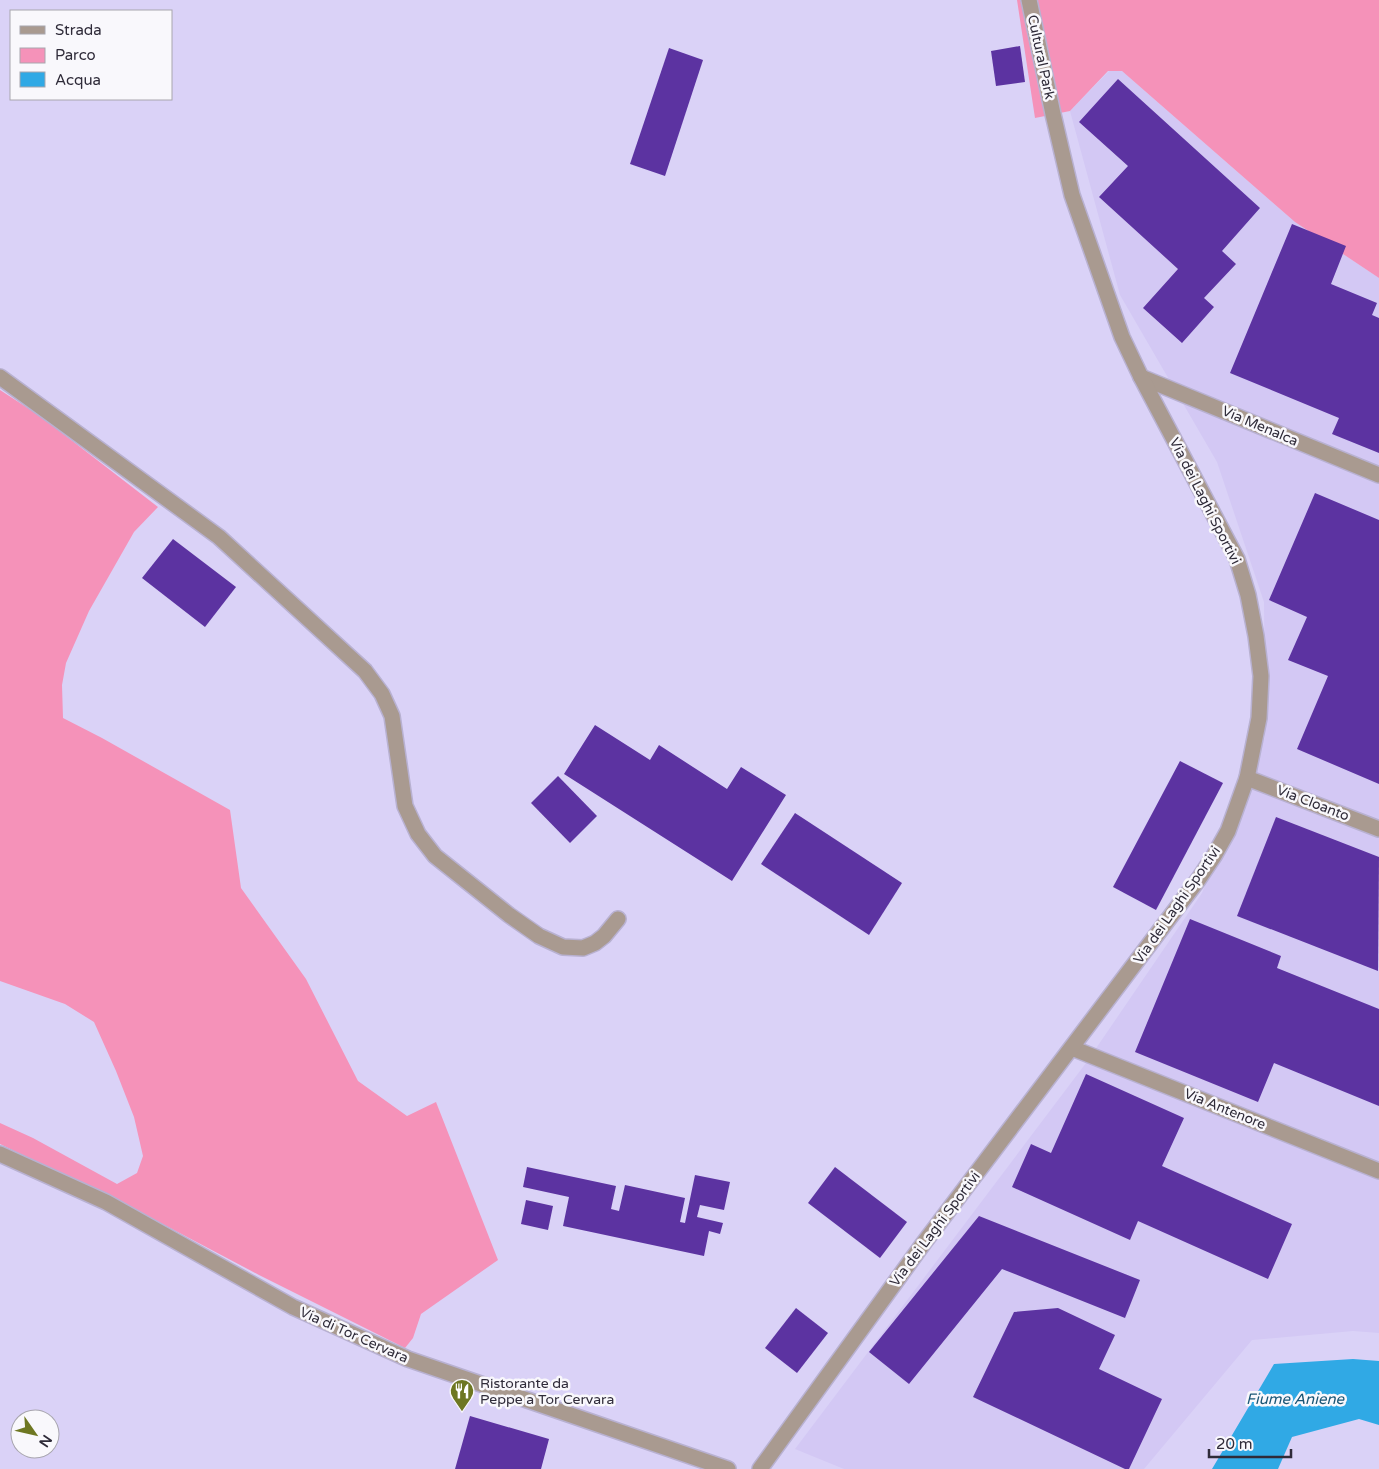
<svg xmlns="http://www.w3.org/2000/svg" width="1379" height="1469" font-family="'Varela Round',sans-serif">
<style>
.built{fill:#d3c8f4}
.green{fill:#f592b9}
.water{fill:#30a9e5}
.building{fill:#5c33a1}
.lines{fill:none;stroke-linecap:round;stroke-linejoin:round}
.minor-casing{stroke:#b8b1d1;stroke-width:18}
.minor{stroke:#a99a90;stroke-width:15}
.labels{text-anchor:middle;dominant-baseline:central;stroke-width:5;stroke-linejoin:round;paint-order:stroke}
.street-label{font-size:14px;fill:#2f2b39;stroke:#f9f8fc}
.poi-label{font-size:14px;fill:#2f2b39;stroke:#f9f8fc;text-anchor:start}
.water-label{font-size:15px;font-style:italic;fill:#195575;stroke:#f9f8fc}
</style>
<rect width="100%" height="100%" fill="#dad2f7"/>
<polygon class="built" points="1109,71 1122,71 1295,222 1379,278 1379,1333 1353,1331 1252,1340 1144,1469 844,1469 795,1449 1086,1063 1202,893 1265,737 1264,602 1217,462 1120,295 1070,111"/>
<g class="green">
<polygon points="1017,0 1379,0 1379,278 1295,222 1122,71 1108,71 1070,111 1035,118"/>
<polygon points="0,390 40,416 158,507 134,532 89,611 66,663 62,685 63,718 102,738 230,810 241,888 306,979 358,1081 407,1116 436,1102 498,1260 421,1314 413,1338 405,1348 259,1275 138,1211 0,1144 0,1123 33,1138 117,1184 137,1173 143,1156 134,1117 116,1071 94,1022 65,1004 0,981"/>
</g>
<polygon class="water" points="1353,1359 1379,1361 1379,1425 1359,1419 1292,1437 1278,1469 1212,1469 1274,1364"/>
<g class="building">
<polygon points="1020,46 1025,82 996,86 991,51"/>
<polygon points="669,48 703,60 665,176 630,164"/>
<polygon points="1118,79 1260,208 1222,251 1236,264 1204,298 1214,307 1182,343 1143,308 1178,269 1099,197 1128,166 1079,122"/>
<polygon points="1292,224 1346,246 1331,284 1377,303 1372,315 1379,318 1379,453 1332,434 1339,418 1230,373"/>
<polygon points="1315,493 1379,520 1379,784 1297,749 1328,676 1288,660 1307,617 1269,600"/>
<polygon points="173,539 236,587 205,627 142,578"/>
<polygon points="595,725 650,760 659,745 727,789 741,767 786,795 732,881 564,774"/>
<polygon points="1180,761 1223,783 1156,910 1113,887"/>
<polygon points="558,776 597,816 570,843 531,803"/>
<polygon points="795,813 902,883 869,935 761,864"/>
<polygon points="1276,817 1379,857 1378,971 1237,916"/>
<polygon points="1190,919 1281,956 1277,968 1379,1009 1379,1106 1274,1063 1258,1102 1135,1052"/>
<polygon points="1086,1074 1184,1118 1162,1166 1292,1224 1268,1279 1138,1221 1130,1240 1012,1187 1031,1144 1051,1153"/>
<polygon points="527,1167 616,1186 611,1209 619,1211 625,1185 685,1198 680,1222 685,1223 695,1175 730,1182 724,1210 700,1205 697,1217 723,1223 720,1234 709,1231 704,1256 563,1226 569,1197 523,1187"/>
<polygon points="835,1167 907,1222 880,1258 808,1203"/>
<polygon points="526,1200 553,1206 548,1230 521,1224"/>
<polygon points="979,1216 1140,1280 1125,1318 1002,1269 909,1384 869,1352"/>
<polygon points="796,1308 828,1333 797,1373 765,1348"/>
<polygon points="1058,1308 1115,1335 1099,1369 1162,1399 1129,1469 1125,1469 973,1397 1014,1312"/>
<polygon points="470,1416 549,1439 541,1469 455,1469"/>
</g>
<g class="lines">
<g class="minor-casing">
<g id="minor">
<polyline points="0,377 219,537 365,671 382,694 392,716 405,806 418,834 435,856 509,915 539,936 563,947 583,948 595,943 604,936 618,919"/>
<polyline points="1141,377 1379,475"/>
<polyline points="1247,778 1379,829"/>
<polyline points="1072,1048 1379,1171"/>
<polyline points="0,1154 106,1202 293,1307 408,1359 728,1469"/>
<polyline points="760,1469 923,1244 1198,880 1214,856 1228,831 1247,778 1259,718 1261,676 1256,636 1248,595 1237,559 1141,377 1122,337 1072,195 1053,114 1029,0"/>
</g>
</g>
<use href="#minor" class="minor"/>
</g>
<defs>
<g id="restaurant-pin" transform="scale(1.25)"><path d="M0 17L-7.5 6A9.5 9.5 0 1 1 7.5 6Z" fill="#6e7722" stroke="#f9f8fc"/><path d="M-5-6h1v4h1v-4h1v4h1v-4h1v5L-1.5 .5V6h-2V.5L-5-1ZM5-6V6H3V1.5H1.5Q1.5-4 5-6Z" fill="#fff"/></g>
</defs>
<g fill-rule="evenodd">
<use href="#restaurant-pin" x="462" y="1391"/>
</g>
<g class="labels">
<g class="street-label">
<text transform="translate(1041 57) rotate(78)">Cultural Park</text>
<text transform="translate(1260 426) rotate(23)">Via Menalca</text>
<text transform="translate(1205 501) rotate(63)">Via dei Laghi Sportivi</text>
<text transform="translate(1313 803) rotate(21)">Via Cloanto</text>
<text transform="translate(1177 905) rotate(-55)">Via dei Laghi Sportivi</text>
<text transform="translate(1225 1109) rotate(22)">Via Antenore</text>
<text transform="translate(935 1229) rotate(-53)">Via dei Laghi Sportivi</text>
<text transform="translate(354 1335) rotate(24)">Via di Tor Cervara</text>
</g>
<g class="poi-label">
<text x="480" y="1383">Ristorante da<tspan x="480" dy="16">Peppe a Tor Cervara</tspan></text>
</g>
<g class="water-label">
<text x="1295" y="1399">Fiume Aniene</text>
</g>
</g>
<rect x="10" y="10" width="162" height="90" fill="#f9f8fc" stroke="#a8a6ae"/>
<rect x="20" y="26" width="25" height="8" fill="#a99a90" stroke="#a8a6ae"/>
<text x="55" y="35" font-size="15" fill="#2f2b39">Strada</text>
<rect x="20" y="48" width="25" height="15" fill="#f592b9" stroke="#a8a6ae"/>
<text x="55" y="60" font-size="15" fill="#2f2b39">Parco</text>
<rect x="20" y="72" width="25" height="15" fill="#30a9e5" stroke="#a8a6ae"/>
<text x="55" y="85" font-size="15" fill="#2f2b39">Acqua</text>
<g transform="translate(35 1434) rotate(124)"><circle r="24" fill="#f9f8fc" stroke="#a8a6ae"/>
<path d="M0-4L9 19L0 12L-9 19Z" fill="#6e7722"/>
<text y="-8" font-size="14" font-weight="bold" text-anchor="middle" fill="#2f2b39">N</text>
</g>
<path d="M1209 1449v8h82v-8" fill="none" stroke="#2f2b39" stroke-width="2.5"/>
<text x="1216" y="1449" font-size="15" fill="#2f2b39" stroke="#f9f8fc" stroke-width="4" paint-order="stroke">20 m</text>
</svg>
